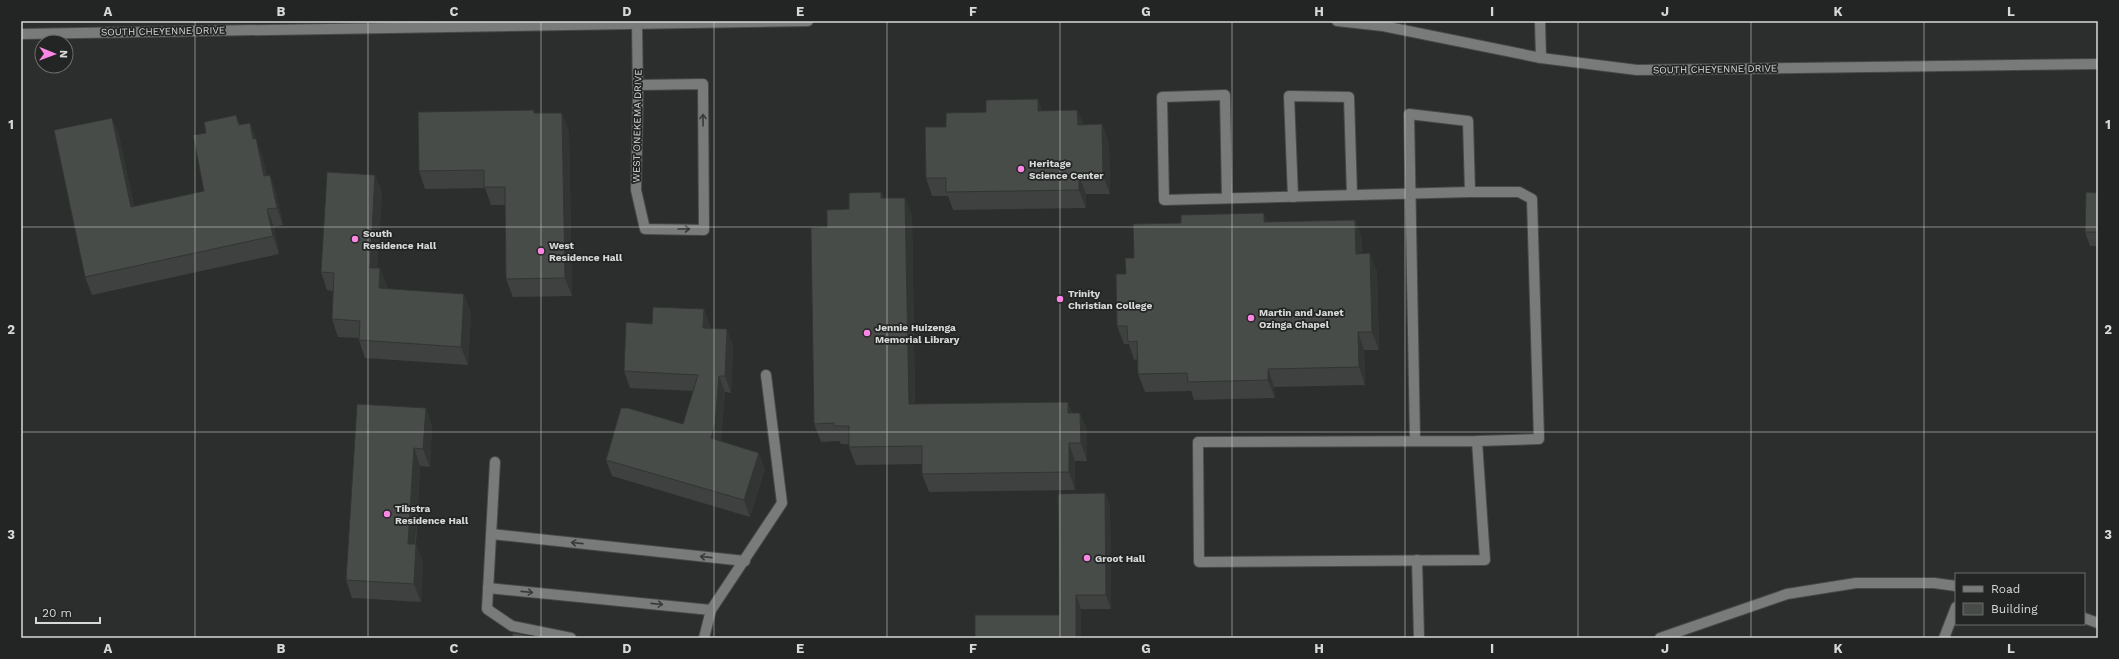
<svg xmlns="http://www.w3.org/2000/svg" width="2119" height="659" font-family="'Work Sans',sans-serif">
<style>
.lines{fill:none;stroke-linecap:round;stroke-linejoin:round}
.minor-casing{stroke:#474948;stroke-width:12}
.minor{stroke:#797b7a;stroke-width:10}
.wall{fill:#3e413f}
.shaded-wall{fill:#323533}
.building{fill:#484c49;stroke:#323533}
.oneway{stroke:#383a39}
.grid{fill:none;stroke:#d7d9d8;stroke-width:1;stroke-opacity:0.55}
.poi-dot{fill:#fc86e4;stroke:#222523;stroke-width:1.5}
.labels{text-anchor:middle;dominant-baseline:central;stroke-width:3.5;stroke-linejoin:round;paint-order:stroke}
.street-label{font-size:10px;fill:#d7d9d8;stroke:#222523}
.poi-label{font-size:10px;font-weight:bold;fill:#d7d9d8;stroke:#222523;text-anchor:start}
.neatline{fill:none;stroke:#d7d9d8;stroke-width:1.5}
.grid-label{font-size:13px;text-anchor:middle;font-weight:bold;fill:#d7d9d8}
</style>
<rect width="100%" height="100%" fill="#2b2e2c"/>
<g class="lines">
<g class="minor-casing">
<g id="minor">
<polyline points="638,21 637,23 638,97 636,190 645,229 704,230 703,84 638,85"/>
<polyline points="1337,21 1383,26 1541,58 1637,70 2098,64"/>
<polyline points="1540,21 1541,58"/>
<polyline points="21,34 808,21"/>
<polyline points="1293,197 1289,96 1349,97 1352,195"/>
<polyline points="1227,198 1225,95 1162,97 1164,200 1470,192"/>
<polyline points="1415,440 1409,114 1468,121 1470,192 1519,192 1532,199 1539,439 1477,441 1198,442 1199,562 1485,560 1477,441"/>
<polyline points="495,462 487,609 512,626 571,638"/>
<polyline points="491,534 745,561"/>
<polyline points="1417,560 1419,638"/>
<polyline points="488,588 711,610"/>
<polyline points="2084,618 2098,623"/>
<polyline points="704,638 711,610 782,503 766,375"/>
<polyline points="1660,638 1787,594 1856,583 1934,583 1956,586"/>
<polyline points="1944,638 1956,607"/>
</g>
</g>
<use href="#minor" class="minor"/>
</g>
<g class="wall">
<polygon points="1077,110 1083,124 1102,124 1109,142 1110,194 1086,194 1086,208 953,210 948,196 932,196 926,178 946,127 986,112"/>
<polygon points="536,113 569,131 572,296 513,297 506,279 505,205 491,205 485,188 425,189 419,171"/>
<polygon points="236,115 240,125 250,123 262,156 267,176 270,175 276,193 283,225 274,227 279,254 92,295 85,277 112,118 119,136 134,206 204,191"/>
<polygon points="375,175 382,193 377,268 380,268 387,286 387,289 471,312 468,365 365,358 359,340 359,338 338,337 332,319 333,291 327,290 321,272"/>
<polygon points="881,192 883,198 905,198 912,216 915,404 1068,402 1072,413 1080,413 1087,431 1087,461 1075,461 1075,490 929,492 922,474 922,464 856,465 849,447 849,444 841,444 839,441 821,442 814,424 827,227 849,209"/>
<polygon points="2098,193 2098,246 2090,246 2085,232"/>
<polygon points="1355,220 1362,238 1362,254 1377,271 1379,350 1364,350 1365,385 1274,387 1275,398 1194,400 1191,391 1145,392 1138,374 1138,359 1134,360 1129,344 1124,344 1117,326 1126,274 1268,222"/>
<polygon points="704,309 710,326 710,328 733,345 731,393 725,392 721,441 765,469 750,517 612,476 606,460 683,424 693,391 630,388 624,371 652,324"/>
<polygon points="426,408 432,426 430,467 420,466 416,544 423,562 421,602 352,598 346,580"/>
<polygon points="1105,493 1110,507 1111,609 1081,609 1059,615"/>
</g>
<g class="shaded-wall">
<polygon points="1038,99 1045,117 1038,111"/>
<polygon points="1077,110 1084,128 1078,125"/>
<polygon points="562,113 569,131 572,296 565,278"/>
<polygon points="112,118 119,136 138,225 131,207"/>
<polygon points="250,123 256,141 253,139"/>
<polygon points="1102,124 1109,142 1110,194 1103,176"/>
<polygon points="256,138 262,156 271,194 264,176"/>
<polygon points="270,175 276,193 283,225 277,208"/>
<polygon points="375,175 382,193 376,286 370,268"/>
<polygon points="1079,176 1086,194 1086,208 1079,190"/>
<polygon points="905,198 912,216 915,422 909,404"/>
<polygon points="267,209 274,227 279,254 273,236"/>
<polygon points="1264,213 1271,231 1264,222"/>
<polygon points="1355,220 1362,238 1363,272 1356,254"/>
<polygon points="1370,253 1377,271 1379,350 1372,332"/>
<polygon points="380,268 387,286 385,306 379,288"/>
<polygon points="464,294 471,312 468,365 461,347"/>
<polygon points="704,309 710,326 709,344 703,328"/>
<polygon points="727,329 733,345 731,393 725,376"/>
<polygon points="1358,332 1364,350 1365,385 1359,367"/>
<polygon points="1268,369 1274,387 1275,398 1268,380"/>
<polygon points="719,376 725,392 721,441 717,455 711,438"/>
<polygon points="1068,402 1075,420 1068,413"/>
<polygon points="426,408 432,426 430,467 423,449"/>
<polygon points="1080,413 1087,431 1087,461 1081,443"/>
<polygon points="1069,443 1075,461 1075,490 1069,472"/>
<polygon points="414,448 420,466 414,561 408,544"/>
<polygon points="759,453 765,469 750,517 744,500"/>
<polygon points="1105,493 1110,507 1111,609 1106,595"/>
<polygon points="416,544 423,562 421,602 414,584"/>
<polygon points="1076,595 1081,609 1081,638 1076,638"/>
</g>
<g class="building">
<polygon points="1038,99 1038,111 1077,110 1078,125 1102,124 1103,176 1079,176 1079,190 946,192 946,178 926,178 925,127 946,127 946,113 986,112 986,100"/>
<polygon points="534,110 534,113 562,113 565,278 506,279 505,187 484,187 484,170 419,171 418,112"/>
<polygon points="236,115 239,125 250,123 253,139 256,138 264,176 270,175 277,208 267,209 273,236 85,277 54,130 112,118 131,207 204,191 193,135 206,133 204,122"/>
<polygon points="327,172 375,175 370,268 380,268 379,288 464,294 461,347 359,340 360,321 332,319 334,273 321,272"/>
<polygon points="881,192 881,198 905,198 909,404 1068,402 1068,413 1080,413 1081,443 1069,443 1069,472 922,474 922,446 849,447 849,426 834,426 834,423 814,424 811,228 827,227 827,210 849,209 849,193"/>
<polygon points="2086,192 2098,193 2098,232 2085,232"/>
<polygon points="1264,213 1264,222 1355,220 1356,254 1370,253 1372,332 1358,332 1359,367 1268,369 1268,380 1188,382 1187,373 1138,374 1137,341 1128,342 1127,326 1117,326 1116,274 1126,274 1125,258 1134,258 1133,224 1181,223 1181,215"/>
<polygon points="653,307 704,309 703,328 727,329 725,376 719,376 715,424 711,438 759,453 744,500 606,460 621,408 628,408 683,424 698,375 624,371 626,322 652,324"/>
<polygon points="357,404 426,408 423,449 414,448 408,544 416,544 414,584 346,580"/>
<polygon points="1105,493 1106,595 1076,595 1076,638 975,638 975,615 1059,615 1058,494"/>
<polygon points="513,633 545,638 512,638"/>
<polygon points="2028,636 2051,638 2027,638"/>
</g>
<defs><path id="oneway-shaft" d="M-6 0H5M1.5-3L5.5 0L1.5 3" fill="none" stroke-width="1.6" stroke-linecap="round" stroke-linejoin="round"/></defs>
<g class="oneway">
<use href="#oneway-shaft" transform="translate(703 120) rotate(-90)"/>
<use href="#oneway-shaft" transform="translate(684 229)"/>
<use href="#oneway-shaft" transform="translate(577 543) rotate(-174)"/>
<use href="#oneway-shaft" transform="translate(706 557) rotate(-174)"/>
<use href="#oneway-shaft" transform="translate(527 592) rotate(6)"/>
<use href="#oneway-shaft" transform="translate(657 604) rotate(6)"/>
</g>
<path class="grid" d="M195 21V638M368 21V638M541 21V638M714 21V638M887 21V638M1060 21V638M1232 21V638M1405 21V638M1578 21V638M1751 21V638M1924 21V638M21 227H2098M21 432H2098"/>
<g class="poi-dot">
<circle cx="1021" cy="169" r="4"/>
<circle cx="355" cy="239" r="4"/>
<circle cx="541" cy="251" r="4"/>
<circle cx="1060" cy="299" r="4"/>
<circle cx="1251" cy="318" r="4"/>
<circle cx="867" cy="333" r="4"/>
<circle cx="387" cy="514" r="4"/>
<circle cx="1087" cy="558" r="4"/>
</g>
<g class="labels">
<g class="street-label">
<text transform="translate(163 31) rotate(-1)">SOUTH CHEYENNE DRIVE</text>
<text transform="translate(1715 69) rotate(-1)">SOUTH CHEYENNE DRIVE</text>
<text transform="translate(637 126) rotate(-89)">WEST ONEKEMA DRIVE</text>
</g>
<g class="poi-label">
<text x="1029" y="163">Heritage<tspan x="1029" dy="12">Science Center</tspan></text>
<text x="363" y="233">South<tspan x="363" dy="12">Residence Hall</tspan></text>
<text x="549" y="245">West<tspan x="549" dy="12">Residence Hall</tspan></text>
<text x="1068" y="293">Trinity<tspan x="1068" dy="12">Christian College</tspan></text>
<text x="1259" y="312">Martin and Janet<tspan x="1259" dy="12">Ozinga Chapel</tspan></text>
<text x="875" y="327">Jennie Huizenga<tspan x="875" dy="12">Memorial Library</tspan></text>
<text x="395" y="508">Tibstra<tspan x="395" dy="12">Residence Hall</tspan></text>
<text x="1095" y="558">Groot Hall</text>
</g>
</g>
<rect width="2119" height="659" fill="none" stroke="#222523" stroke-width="44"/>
<rect x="1955" y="573" width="130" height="52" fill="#222523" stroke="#6a6d6b"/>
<rect x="1963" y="586" width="20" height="6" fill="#797b7a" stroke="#6a6d6b"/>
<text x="1991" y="593" font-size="12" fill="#d7d9d8">Road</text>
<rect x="1963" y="603" width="20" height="12" fill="#484c49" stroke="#6a6d6b"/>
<text x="1991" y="613" font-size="12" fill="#d7d9d8">Building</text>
<g transform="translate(54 54) rotate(91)"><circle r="19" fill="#222523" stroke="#6a6d6b"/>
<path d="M0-3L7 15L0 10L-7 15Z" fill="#fc86e4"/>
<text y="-6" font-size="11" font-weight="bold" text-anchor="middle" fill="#d7d9d8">N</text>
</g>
<path d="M36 617v6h64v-6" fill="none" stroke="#d7d9d8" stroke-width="2"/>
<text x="42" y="617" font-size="12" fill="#d7d9d8" stroke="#222523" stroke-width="3" paint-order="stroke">20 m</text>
<rect x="22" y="22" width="2075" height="615" class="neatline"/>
<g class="grid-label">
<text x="108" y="16">A</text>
<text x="281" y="16">B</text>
<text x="454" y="16">C</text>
<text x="627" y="16">D</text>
<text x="800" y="16">E</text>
<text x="973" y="16">F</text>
<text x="1146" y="16">G</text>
<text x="1319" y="16">H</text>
<text x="1492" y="16">I</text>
<text x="1665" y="16">J</text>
<text x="1838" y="16">K</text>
<text x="2011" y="16">L</text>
<text x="11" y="129">1</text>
<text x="2108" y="129">1</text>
<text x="11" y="334">2</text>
<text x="2108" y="334">2</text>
<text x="11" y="539">3</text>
<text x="2108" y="539">3</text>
<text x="108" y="653">A</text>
<text x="281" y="653">B</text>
<text x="454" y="653">C</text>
<text x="627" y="653">D</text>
<text x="800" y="653">E</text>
<text x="973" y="653">F</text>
<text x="1146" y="653">G</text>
<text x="1319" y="653">H</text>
<text x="1492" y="653">I</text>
<text x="1665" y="653">J</text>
<text x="1838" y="653">K</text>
<text x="2011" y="653">L</text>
</g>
</svg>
